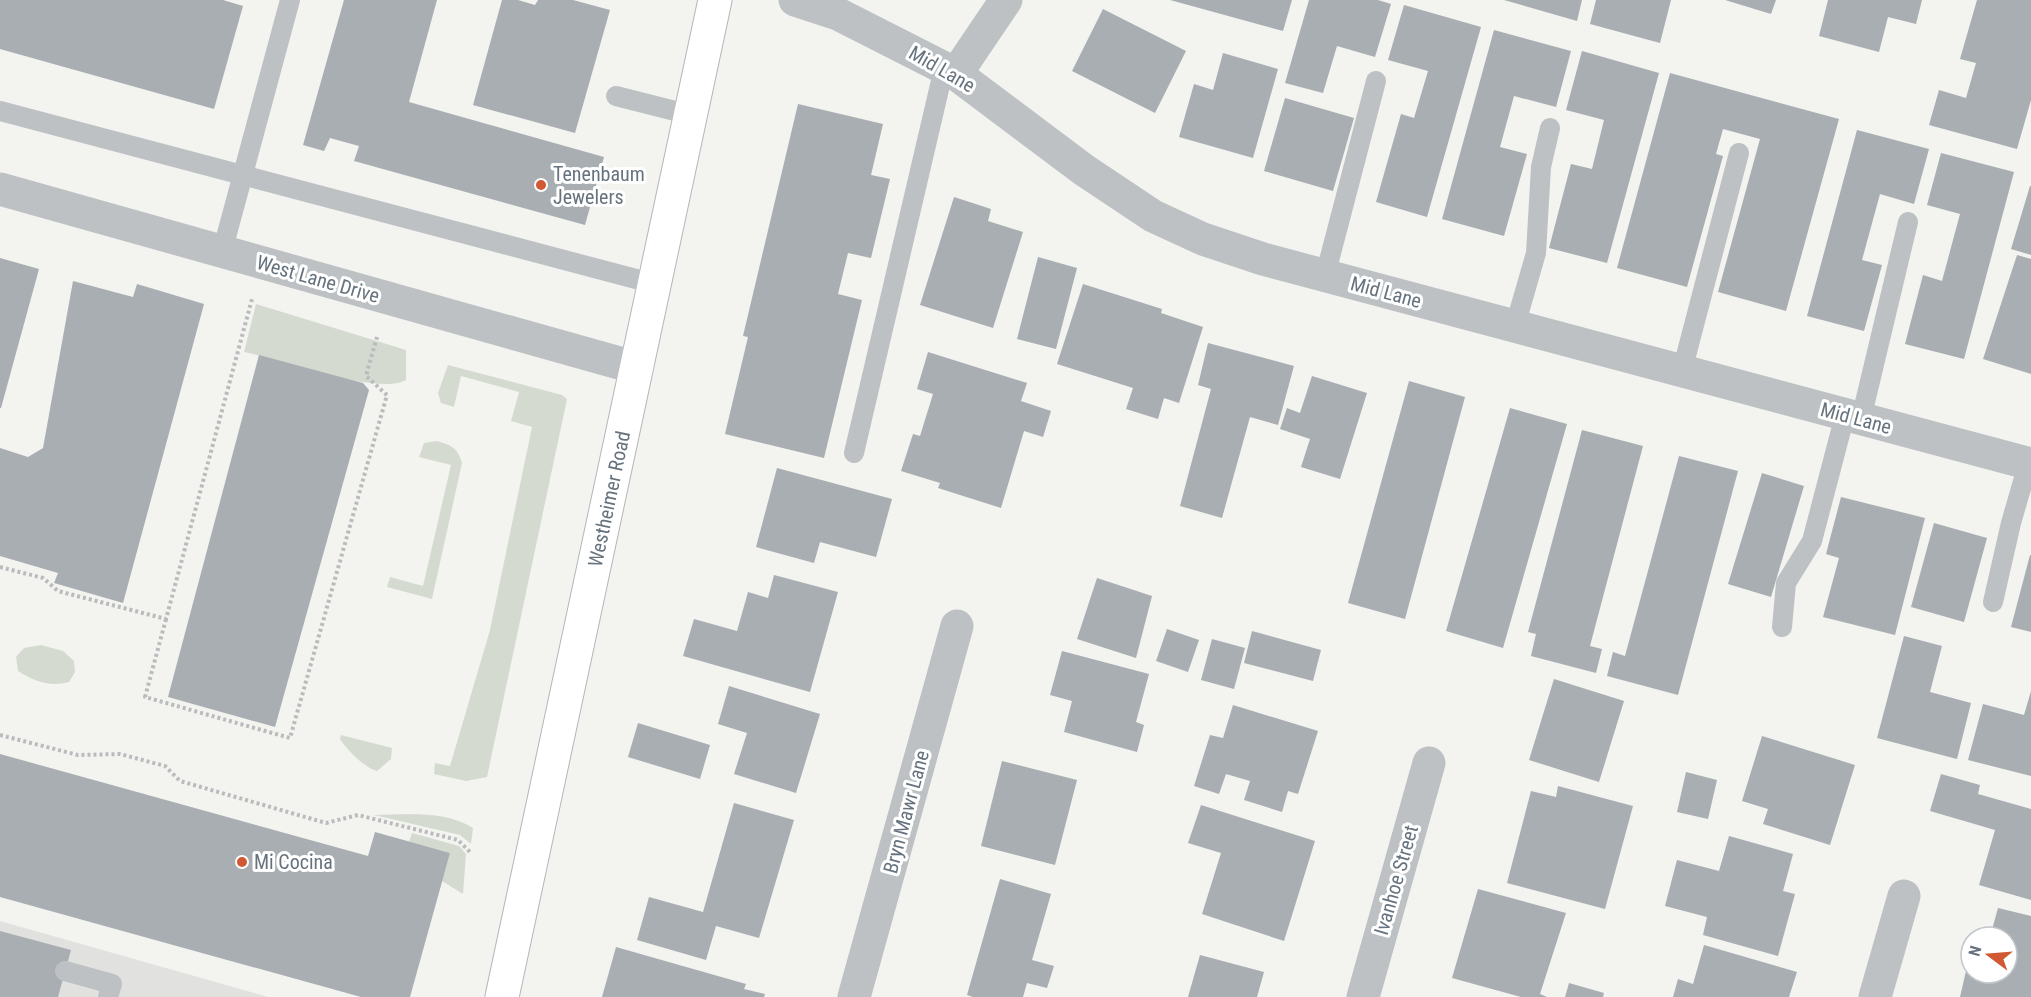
<svg xmlns="http://www.w3.org/2000/svg" width="2031" height="997" font-family="'Roboto Condensed',sans-serif">
<style>
.built{fill:#e1e2e0}
.green{fill:#d5dad1}
.building{fill:#a8aeb2}
.lines{fill:none;stroke-linecap:round;stroke-linejoin:round}
.primary-casing{stroke:#b3b6b9;stroke-width:35}
.path{stroke:#b9bbbd;stroke-width:4;stroke-dasharray:3 3;stroke-linecap:butt}
.service{stroke:#bdc1c4;stroke-width:20}
.minor{stroke:#bdc1c4;stroke-width:33}
.tertiary{stroke:#bdc1c4;stroke-width:33}
.primary{stroke:#fff;stroke-width:33}
.poi-dot{fill:#d05934;stroke:#fff;stroke-width:2}
.labels{text-anchor:middle;dominant-baseline:central;stroke-width:6;stroke-linejoin:round;paint-order:stroke}
.street-label{font-size:20px;fill:#66737e;stroke:#fff}
.poi-label{font-size:20px;fill:#66737e;stroke:#fff;text-anchor:start}
</style>
<rect width="100%" height="100%" fill="#f3f3f0"/>
<polygon class="built" points="0,921 268,997 0,997"/>
<g class="green">
<path d="M256 304 406 350V380C378 396 279 359 244 352Z"/>
<polygon points="448,365 562,395 567,399 487,777 466,781 434,774 435,763 450,766 490,630 532,427 511,421 519,392 461,376 454,407 441,403 438,393"/>
<path d="M437 441C451 445 458 448 462 463L432 599 387 587 390 577 423 586 451 465 419 457 424 443Z"/>
<path d="M41 645 63 651 74 661 75 672 69 682C49 687 36 682 18 671L16 657 24 648Z"/>
<path d="M341 735 392 748 391 759 377 771C365 768 347 750 340 739Z"/>
<path d="M374 815C408 815 444 810 473 828L471 844 460 835Z"/>
<polygon points="412,833 459,846 466,854 463,894 442,881 450,853 409,842"/>
</g>
<g class="building">
<polygon points="0,0 223,0 243,6 214,109 0,49"/>
<polygon points="344,0 437,0 409,102 604,157 585,225 354,161 359,146 330,138 324,151 303,145"/>
<polygon points="502,0 518,0 535,5 538,0 573,0 610,10 575,133 473,105"/>
<polygon points="1170,0 1292,0 1283,31"/>
<polygon points="1309,0 1378,0 1391,4 1375,57 1337,46 1323,93 1285,83"/>
<polygon points="1504,0 1582,0 1577,21"/>
<polygon points="1596,0 1671,0 1660,43 1590,24"/>
<polygon points="1725,0 1776,0 1771,14"/>
<polygon points="1828,0 1922,0 1916,24 1888,17 1879,52 1819,36"/>
<polygon points="1977,0 2031,0 2031,100 2017,149 1929,125 1939,90 1966,98 1976,63 1960,59"/>
<polygon points="1404,5 1481,27 1427,217 1376,202 1401,114 1414,118 1428,71 1388,60"/>
<polygon points="1103,9 1186,51 1155,113 1072,71"/>
<polygon points="1494,30 1571,51 1556,107 1514,96 1500,147 1527,154 1504,236 1442,219"/>
<polygon points="1582,51 1659,73 1607,263 1549,248 1571,164 1592,169 1604,120 1566,110"/>
<polygon points="1223,53 1278,69 1253,158 1179,137 1194,84 1213,90"/>
<polygon points="1670,73 1839,119 1786,311 1718,292 1760,139 1723,129 1716,154 1723,156 1687,287 1617,268"/>
<polygon points="1285,98 1354,118 1333,191 1264,171"/>
<polygon points="798,104 883,124 871,175 890,179 871,258 848,253 838,294 862,300 824,458 725,434 748,337 743,336"/>
<polygon points="1857,130 1929,149 1914,204 1880,194 1862,260 1882,265 1864,331 1807,316"/>
<polygon points="1941,153 2014,172 1964,359 1905,344 1923,275 1942,281 1960,214 1927,205"/>
<polygon points="2030,186 2031,186 2031,255 2011,249"/>
<polygon points="954,197 991,209 988,221 1023,232 993,328 920,305"/>
<polygon points="2017,255 2031,259 2031,374 1983,359"/>
<polygon points="1038,257 1077,268 1056,349 1017,339"/>
<polygon points="0,258 39,269 1,408 0,408"/>
<polygon points="73,281 133,297 137,284 204,304 123,603 54,583 58,573 0,556 0,448 28,457 43,448"/>
<polygon points="1083,284 1162,309 1161,313 1203,327 1179,403 1164,398 1158,419 1126,409 1133,388 1057,364"/>
<polygon points="1208,343 1294,366 1278,425 1250,417 1222,518 1180,506 1211,389 1198,385"/>
<polygon points="928,352 1027,383 1021,401 1051,411 1043,437 1024,431 1001,508 938,488 940,483 901,471 913,434 920,436 933,394 917,389"/>
<polygon points="259,355 363,383 369,390 275,727 168,697"/>
<polygon points="1312,376 1367,393 1340,479 1301,467 1310,439 1280,429 1287,408 1300,413"/>
<polygon points="1409,381 1465,397 1405,619 1348,603"/>
<polygon points="1510,408 1567,424 1503,648 1446,631"/>
<polygon points="1582,430 1643,446 1590,646 1602,649 1596,673 1531,656 1536,634 1528,632"/>
<polygon points="1679,456 1738,471 1678,695 1607,676 1613,652 1625,656"/>
<polygon points="777,468 892,499 876,557 820,542 814,563 756,547"/>
<polygon points="1762,473 1804,486 1771,597 1728,584"/>
<polygon points="1841,497 1925,518 1895,635 1823,617 1839,558 1826,554"/>
<polygon points="1934,523 1987,538 1964,622 1911,607"/>
<polygon points="2030,555 2031,555 2031,632 2011,627"/>
<polygon points="774,575 838,592 810,692 683,656 694,619 737,631 748,592 768,598"/>
<polygon points="1097,578 1152,596 1136,658 1077,639"/>
<polygon points="1167,629 1199,640 1188,672 1156,661"/>
<polygon points="1252,631 1321,650 1313,681 1244,663"/>
<polygon points="1904,636 1942,646 1930,692 1971,703 1957,759 1877,738"/>
<polygon points="1212,639 1245,648 1234,689 1201,680"/>
<polygon points="1062,651 1149,674 1136,722 1144,725 1137,752 1064,732 1072,701 1050,695"/>
<polygon points="1554,679 1624,701 1599,782 1529,760"/>
<polygon points="729,686 820,714 796,793 734,774 747,733 718,724"/>
<polygon points="2031,691 2031,776 1968,760 1983,704 2024,715"/>
<polygon points="1233,705 1318,731 1298,794 1288,791 1282,812 1244,800 1250,781 1226,774 1219,794 1194,786 1210,735 1223,738"/>
<polygon points="638,723 710,745 700,779 628,757"/>
<polygon points="1762,736 1855,765 1830,845 1763,824 1768,809 1742,801"/>
<polygon points="0,754 368,856 375,832 450,853 410,997 361,997 0,897"/>
<polygon points="1002,761 1077,780 1055,865 981,846"/>
<polygon points="1686,772 1717,780 1708,819 1677,812"/>
<polygon points="1941,774 1980,785 1978,794 2031,809 2031,900 1979,885 1995,830 1930,811"/>
<polygon points="1558,786 1633,806 1605,909 1507,883 1531,791 1556,797"/>
<polygon points="734,803 794,820 759,938 716,926 706,960 637,940 649,897 703,912"/>
<polygon points="1201,805 1315,841 1284,941 1202,914 1221,853 1188,843"/>
<polygon points="1729,836 1793,854 1783,891 1795,894 1778,956 1703,935 1707,917 1665,906 1677,860 1719,871"/>
<polygon points="1000,879 1051,894 1032,960 1054,966 1047,988 1027,983 1023,997 973,997 967,995"/>
<polygon points="1478,889 1566,913 1540,994 1547,997 1521,997 1452,978"/>
<polygon points="1998,908 2031,916 2031,997 1960,997 1966,971 1981,975 2007,973 2007,937 1990,937"/>
<polygon points="0,931 71,950 58,997 0,997"/>
<polygon points="1704,945 1797,972 1789,997 1673,997 1678,979 1693,984"/>
<polygon points="616,947 746,984 744,989 765,994 764,997 602,997"/>
<polygon points="1200,955 1264,972 1257,997 1188,997"/>
<polygon points="1569,983 1604,993 1603,997 1565,997"/>
</g>
<g class="lines">
<g class="primary-casing">
<polyline id="primary" points="502,997 715,0"/>
</g>
<g class="path">
<polyline points="0,567 43,578 58,591 166,619 252,299"/>
<polyline points="166,619 145,697 290,738 387,395 366,376 377,337"/>
<polyline points="0,735 78,755 120,754 165,766 180,781 326,823 358,815 458,840 471,853"/>
</g>
<g class="service">
<polyline points="616,96 691,115"/>
<polyline points="0,111 655,284"/>
<polyline points="222,252 290,0"/>
<polyline points="1325,276 1376,81"/>
<polyline points="1515,326 1536,253 1541,167 1550,128"/>
<polyline points="1682,371 1739,153"/>
<polyline points="1861,419 1908,222"/>
<polyline points="854,453 944,68"/>
<polyline points="1993,602 2011,523 2028,464"/>
<polyline points="1782,627 1786,583 1812,541 1845,415"/>
<polyline points="65,971 112,984 108,997"/>
</g>
<g class="minor">
<polyline points="956,74 1006,0"/>
<polyline points="0,189 637,368"/>
<polyline points="854,997 957,626"/>
<polyline points="1363,997 1429,763"/>
<polyline points="1875,997 1904,896"/>
</g>
<polyline class="tertiary" points="795,0 838,14 956,74 1084,170 1153,216 1203,239 1263,259 2031,464"/>
<use href="#primary" class="primary"/>
</g>
<g class="poi-dot">
<circle cx="541" cy="185" r="6"/>
<circle cx="242" cy="862" r="6"/>
</g>
<g class="labels">
<g class="street-label">
<text transform="translate(942 69) rotate(30)">Mid Lane</text>
<text transform="translate(318 279) rotate(16)">West Lane Drive</text>
<text transform="translate(1386 292) rotate(15)">Mid Lane</text>
<text transform="translate(1856 418) rotate(15)">Mid Lane</text>
<text transform="translate(609 499) rotate(-78)">Westheimer Road</text>
<text transform="translate(906 812) rotate(-75)">Bryn Mawr Lane</text>
<text transform="translate(1396 880) rotate(-74)">Ivanhoe Street</text>
</g>
<g class="poi-label">
<text x="553" y="174">Tenenbaum<tspan x="553" dy="23">Jewelers</tspan></text>
<text x="254" y="862">Mi Cocina</text>
</g>
</g>
<g transform="translate(1989 955) rotate(286)"><circle r="28" fill="#ffffff" stroke="#c2c7cb" stroke-width="1.5"/>
<path d="M0-4.5L10 22L0 15L-10 22Z" fill="#d05934"/>
<text y="-9" font-size="16" font-weight="bold" text-anchor="middle" fill="#66737e">N</text>
</g>
</svg>
